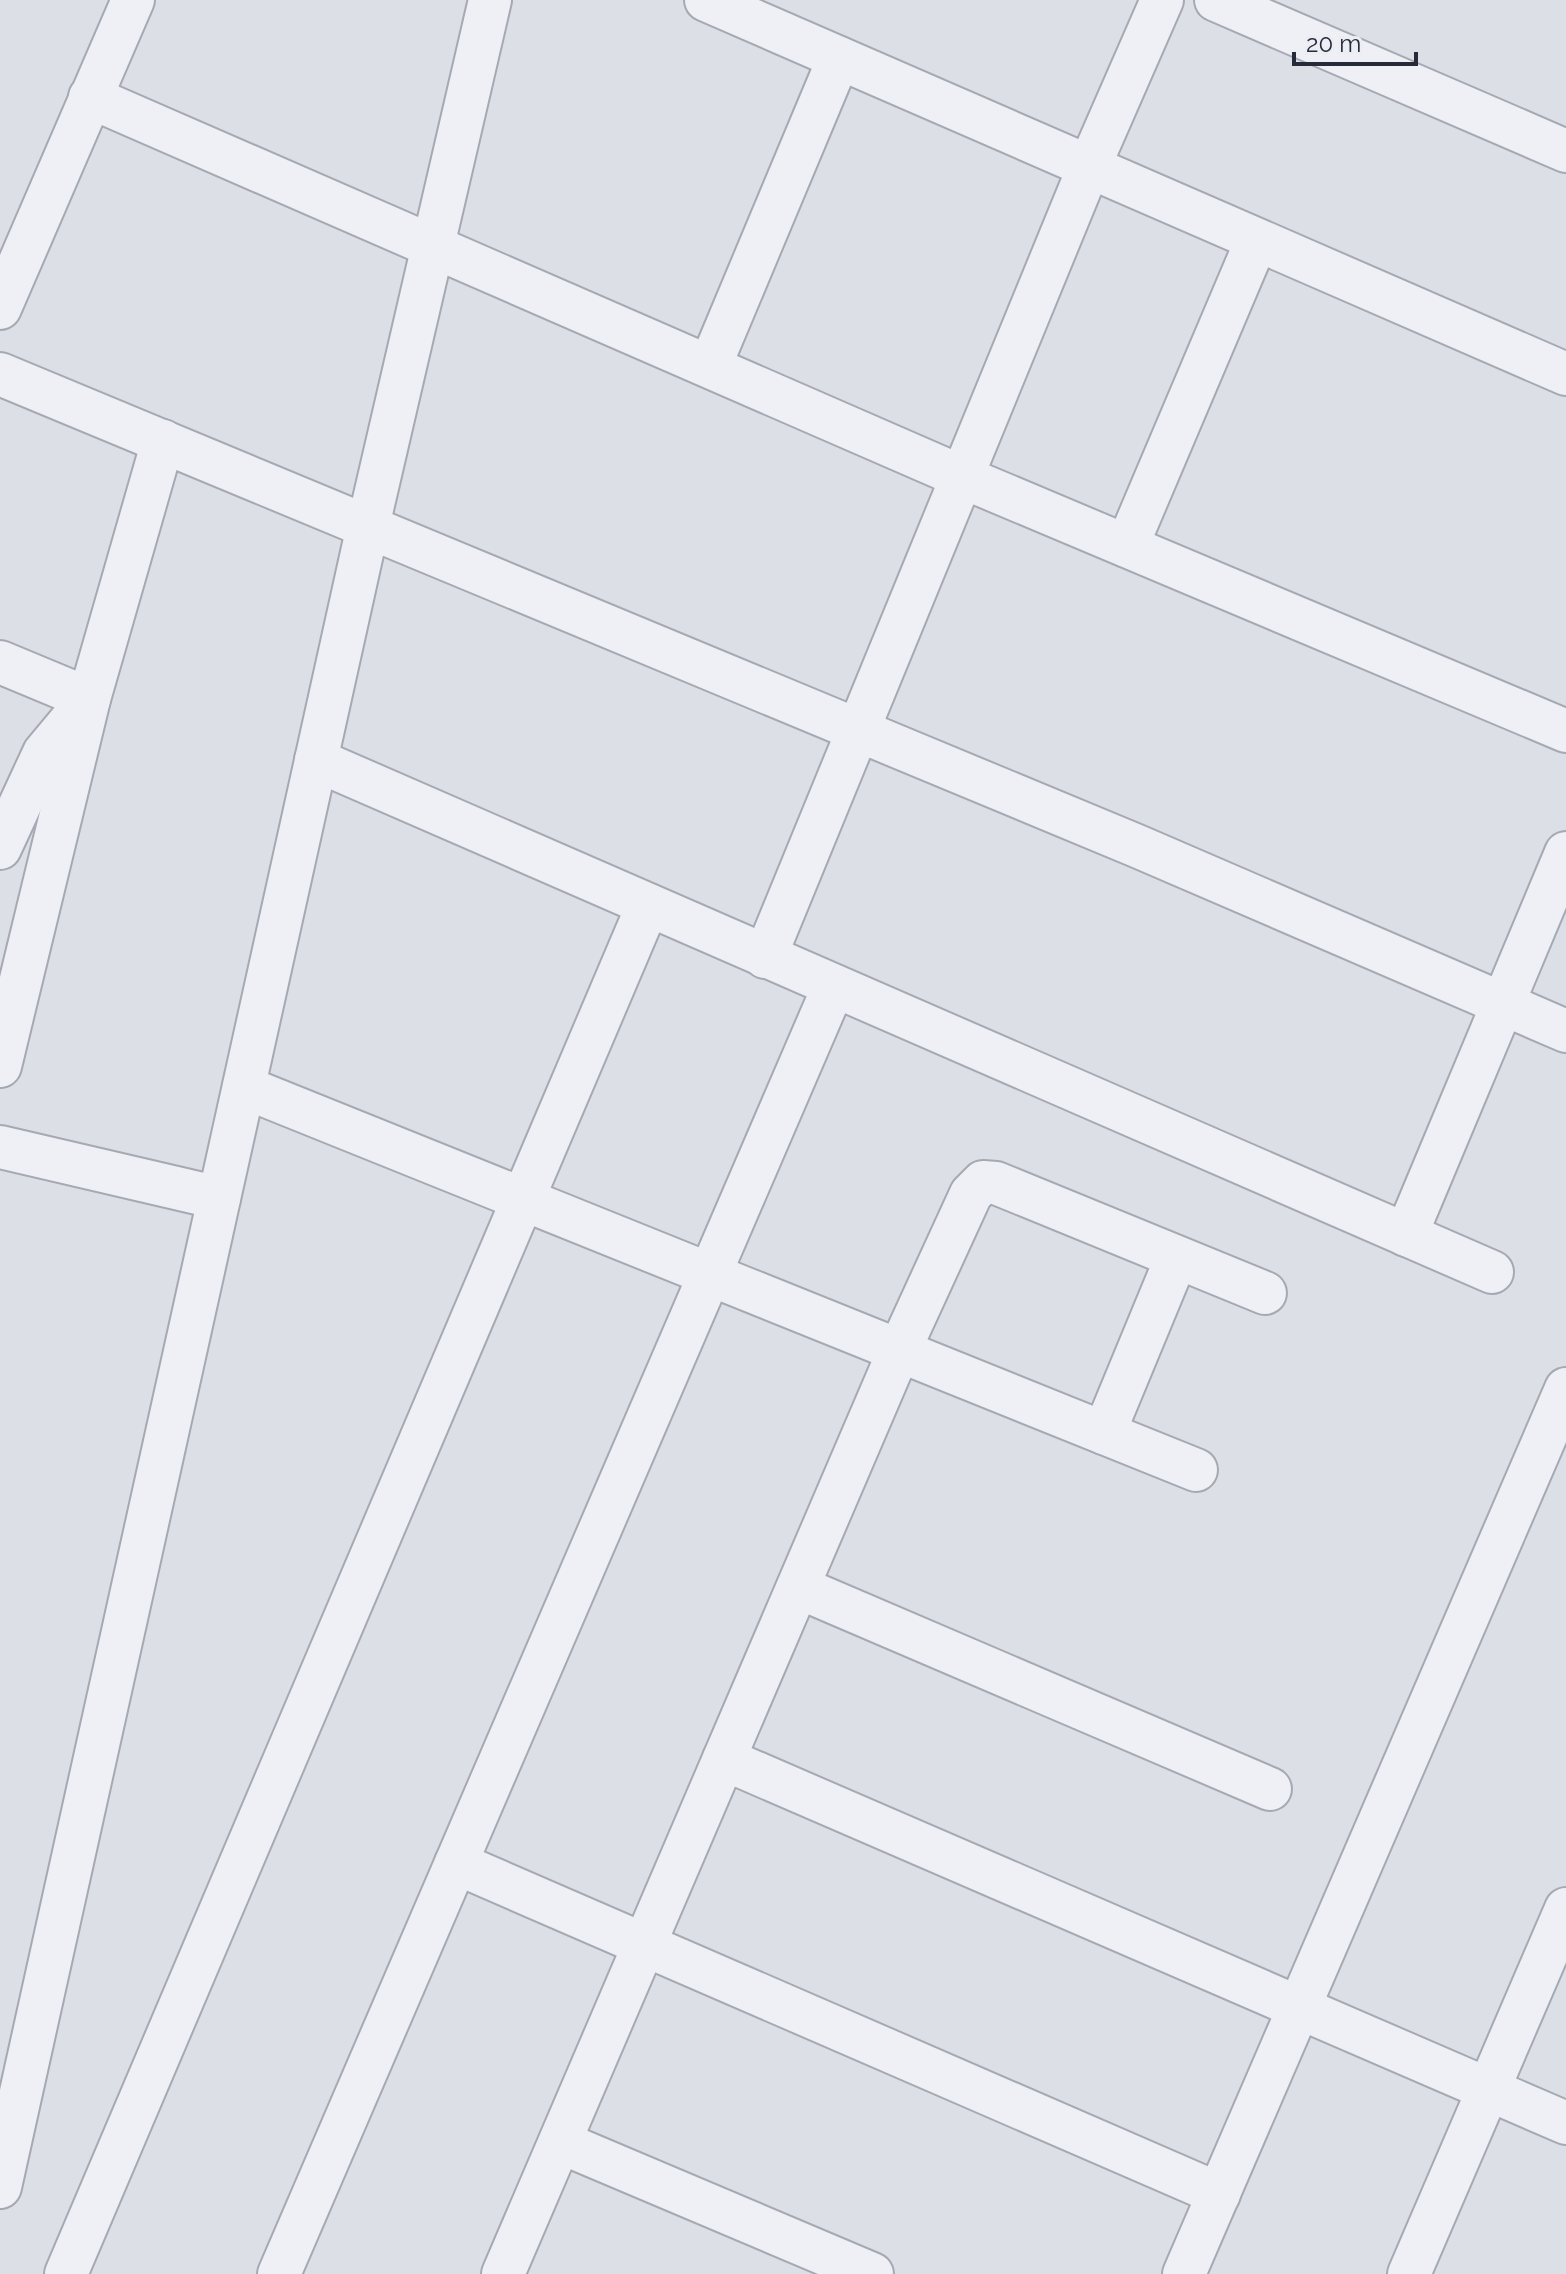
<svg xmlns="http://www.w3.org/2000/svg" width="1566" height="2274" font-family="Raleway,sans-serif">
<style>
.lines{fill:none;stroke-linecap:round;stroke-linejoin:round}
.minor-casing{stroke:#a5a9b3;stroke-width:46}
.minor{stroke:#eff0f5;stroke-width:42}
</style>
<rect width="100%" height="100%" fill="#dcdfe6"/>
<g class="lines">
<g class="minor-casing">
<g id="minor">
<polyline points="706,0 1566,374"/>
<polyline points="1216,0 1566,151"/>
<polyline points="90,97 960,476 1566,731"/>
<polyline points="0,308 133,0"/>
<polyline points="710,366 839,58"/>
<polyline points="0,374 1137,846 1566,1031"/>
<polyline points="1127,546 1256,242"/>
<polyline points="0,662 89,699 44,753 0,848"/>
<polyline points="316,760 1492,1272"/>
<polyline points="765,957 1089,167 1162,0"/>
<polyline points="0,1066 89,699 163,441"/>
<polyline points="244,1087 1196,1470"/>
<polyline points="0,1147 219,1198"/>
<polyline points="1406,1235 1566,853"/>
<polyline points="1104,1433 1176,1259"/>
<polyline points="798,1587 1270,1789"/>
<polyline points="724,1759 1566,2123"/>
<polyline points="456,1863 1219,2194"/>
<polyline points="560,2142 872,2274"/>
<polyline points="0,2187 368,526 490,0"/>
<polyline points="66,2274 648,905"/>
<polyline points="279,2274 834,986"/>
<polyline points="503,2274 899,1351 971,1194 983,1182 996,1183 1265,1293"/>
<polyline points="1184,2274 1566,1389"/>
<polyline points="1409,2274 1566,1909"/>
</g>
</g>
<use href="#minor" class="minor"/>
</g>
<path d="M1294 52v12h122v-12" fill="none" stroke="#262b3c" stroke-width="4"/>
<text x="1306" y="52" font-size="24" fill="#262b3c" stroke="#eceef4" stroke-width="6" paint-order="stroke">20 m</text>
</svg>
